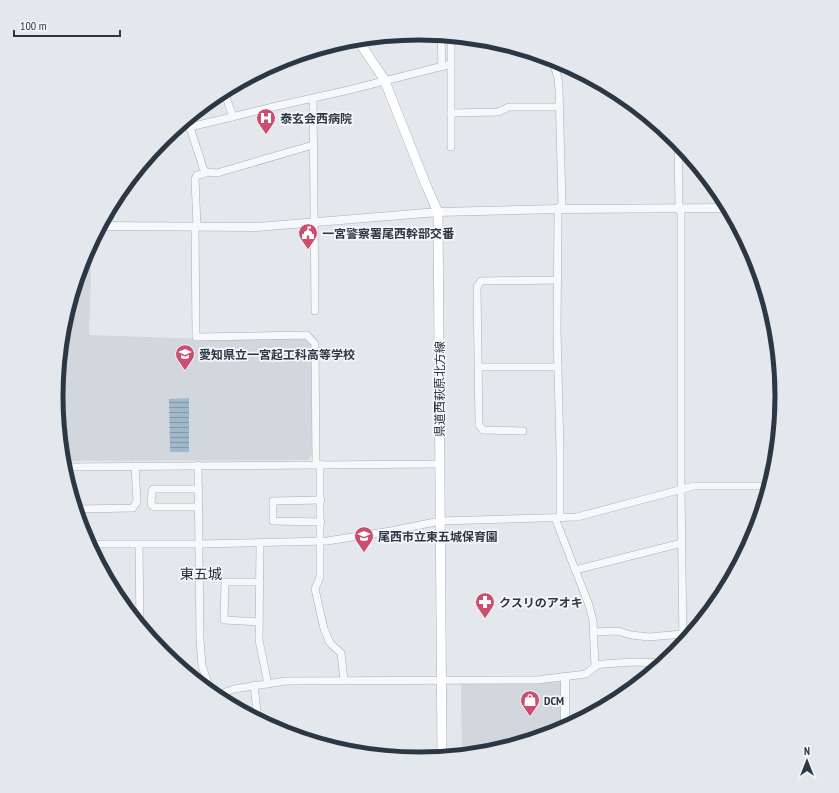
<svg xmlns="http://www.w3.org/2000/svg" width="839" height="793" font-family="'PT Sans Narrow','Noto Sans JP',sans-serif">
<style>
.built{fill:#d2d7dd}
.water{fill:url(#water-rules)}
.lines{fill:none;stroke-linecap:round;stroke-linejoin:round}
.minor-casing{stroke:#a9afb6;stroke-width:8}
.tertiary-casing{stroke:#a9afb6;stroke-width:9}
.secondary-casing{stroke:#a9afb6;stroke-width:10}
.minor{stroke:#f7f8fa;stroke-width:7}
.tertiary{stroke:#f7f8fa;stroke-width:8}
.secondary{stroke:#fff;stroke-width:9}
.labels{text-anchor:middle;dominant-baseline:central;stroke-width:3.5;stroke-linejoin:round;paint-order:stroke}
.poi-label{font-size:12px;font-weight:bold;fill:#2c3744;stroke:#f4f6f9;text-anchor:start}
.street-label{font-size:12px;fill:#2c3744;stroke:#f4f6f9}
.quarter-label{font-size:14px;fill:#1e2835;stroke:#f4f6f9}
.rim{fill:none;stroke:#2c3744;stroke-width:5}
</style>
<defs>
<pattern id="water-rules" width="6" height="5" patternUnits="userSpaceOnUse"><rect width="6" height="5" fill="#a0b9ca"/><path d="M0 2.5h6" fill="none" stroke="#8397a6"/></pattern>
</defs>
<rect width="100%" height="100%" fill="#e4e8ec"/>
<g class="built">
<polygon points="92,242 89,335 206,339 305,339 311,345 312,455 308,460 62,461 56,396 63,325 84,257"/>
<polygon points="548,682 562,682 563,730 490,753 462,756 461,683"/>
</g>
<polygon class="water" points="189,398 189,452 170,452 169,399"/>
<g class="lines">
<g class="minor-casing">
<g id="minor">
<polyline points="441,35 442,67"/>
<polyline points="451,36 451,147"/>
<polyline points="552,59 558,78 559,89 562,204 558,209 558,214 557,330 560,451 560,517"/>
<polyline points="224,91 233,117"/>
<polyline points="313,99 315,311"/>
<polyline points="451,113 498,112 509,107 559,107"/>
<polyline points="178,127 190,127 277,106 349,90 451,64"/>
<path d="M190 127C193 137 196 146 199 155 202 161 201 168 206 172L217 173 313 145"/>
<polyline points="678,141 679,209 681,213 681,489 683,646"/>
<polyline points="195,226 196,337 307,335 315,344 316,464"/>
<polyline points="197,226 195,179 197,175 204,174 206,172"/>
<polyline points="479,367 558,367"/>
<polyline points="523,431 483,430 479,425 477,287 481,281 558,280"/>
<polyline points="320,464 320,577 315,589 324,629 330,643 341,653 344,681"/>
<polyline points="198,465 200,640 202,666 207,680"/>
<polyline points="63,467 439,464"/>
<polyline points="199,489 153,489 152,491 151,504 154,507 199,507"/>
<polyline points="321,500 273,501 273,521 321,522"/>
<polyline points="76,509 133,508 137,501 135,466"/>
<polyline points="555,518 589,605 593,621 595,667"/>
<polyline points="260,543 259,640 268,684"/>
<polyline points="88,544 199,544 327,541 391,531 440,521 577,517 694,486 770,486"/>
<polyline points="139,545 140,627"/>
<polyline points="575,570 682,543"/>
<polyline points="259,622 224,620 225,582 260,582"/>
<polyline points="594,632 618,631 631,635 649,637 683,634"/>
<polyline points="254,685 258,720"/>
<polyline points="215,696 234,689 286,681 537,680 586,674 597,665 603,664 633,662 665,663"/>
<polyline points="303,739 319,741 323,745"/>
</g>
</g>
<g class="tertiary-casing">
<g id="tertiary">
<polyline points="100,226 257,227 438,212 558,209 729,208"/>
<polyline points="565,677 565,729"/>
</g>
</g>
<g class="secondary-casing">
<polyline id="secondary" points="357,39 384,79 426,185 438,212 442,758"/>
</g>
<use href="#minor" class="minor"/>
<use href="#tertiary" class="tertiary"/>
<use href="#secondary" class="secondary"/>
</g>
<defs>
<g id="hospital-pin" transform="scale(1)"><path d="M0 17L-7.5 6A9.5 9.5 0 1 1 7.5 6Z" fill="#cc4e6e" stroke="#f4f6f9"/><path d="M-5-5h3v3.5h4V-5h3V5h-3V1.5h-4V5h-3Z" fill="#fff"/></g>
<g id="civic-pin" transform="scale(1)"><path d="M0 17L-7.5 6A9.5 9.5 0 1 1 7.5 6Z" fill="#cc4e6e" stroke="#f4f6f9"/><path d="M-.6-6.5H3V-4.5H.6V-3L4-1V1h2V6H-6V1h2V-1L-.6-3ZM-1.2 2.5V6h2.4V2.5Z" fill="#fff"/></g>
<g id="school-pin" transform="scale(1)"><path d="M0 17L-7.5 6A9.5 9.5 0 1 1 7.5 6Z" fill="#cc4e6e" stroke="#f4f6f9"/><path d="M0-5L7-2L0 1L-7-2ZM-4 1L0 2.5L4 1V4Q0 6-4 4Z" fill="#fff"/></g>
<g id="pharmacy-pin" transform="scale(1)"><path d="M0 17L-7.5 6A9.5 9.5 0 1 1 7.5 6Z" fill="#cc4e6e" stroke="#f4f6f9"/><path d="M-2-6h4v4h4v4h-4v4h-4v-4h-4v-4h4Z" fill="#fff"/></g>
<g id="shop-pin" transform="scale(1)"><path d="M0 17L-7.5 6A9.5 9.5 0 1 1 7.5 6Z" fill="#cc4e6e" stroke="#f4f6f9"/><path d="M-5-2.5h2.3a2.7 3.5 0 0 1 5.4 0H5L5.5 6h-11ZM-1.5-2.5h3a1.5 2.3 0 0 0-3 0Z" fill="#fff"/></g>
</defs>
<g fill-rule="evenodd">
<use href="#hospital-pin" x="266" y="118"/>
<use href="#civic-pin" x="308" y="233"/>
<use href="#school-pin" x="185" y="354"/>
<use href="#school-pin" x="364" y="536"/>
<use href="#pharmacy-pin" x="485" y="602"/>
<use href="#shop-pin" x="530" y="700"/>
</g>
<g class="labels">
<g class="poi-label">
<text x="280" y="118">泰玄会西病院</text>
<text x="322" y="233">一宮警察署尾西幹部交番</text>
<text x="199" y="354">愛知県立一宮起工科高等学校</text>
<text x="378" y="536">尾西市立東五城保育園</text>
<text x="499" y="602">クスリのアオキ</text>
<text x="544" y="700">DCM</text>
</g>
<g class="street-label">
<text transform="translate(439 389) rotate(-90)">県道西萩原北方線</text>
</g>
<g class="quarter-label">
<text x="201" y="574">東五城</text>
</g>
</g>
<path d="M0 0H839V793H0ZM63 396a356 356 0 1 1 712 0a356 356 0 1 1-712 0Z" fill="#e4e7eb" fill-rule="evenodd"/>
<path class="rim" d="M63 396a356 356 0 1 1 712 0a356 356 0 1 1-712 0Z"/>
<g transform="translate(807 761)" stroke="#f4f6f9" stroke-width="3" paint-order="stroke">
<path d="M0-3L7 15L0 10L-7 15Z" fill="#2c3744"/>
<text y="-6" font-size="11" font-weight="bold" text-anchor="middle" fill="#2c3744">N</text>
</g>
<path d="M14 30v6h106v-6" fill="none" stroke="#2c3744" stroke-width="2"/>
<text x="20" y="30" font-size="12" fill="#2c3744" stroke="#f4f6f9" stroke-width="3" paint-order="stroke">100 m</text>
</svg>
